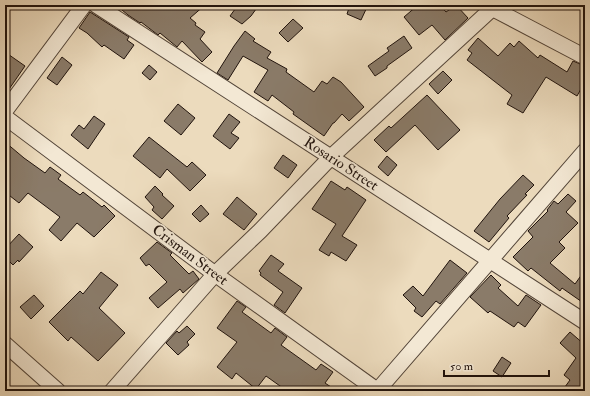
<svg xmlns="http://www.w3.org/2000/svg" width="590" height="396" font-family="'IM FELL Double Pica',serif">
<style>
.building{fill:#8a7b69;stroke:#20130d}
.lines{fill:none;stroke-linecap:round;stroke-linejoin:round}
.minor-casing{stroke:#534539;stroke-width:17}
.minor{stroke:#f3e8d4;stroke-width:15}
.labels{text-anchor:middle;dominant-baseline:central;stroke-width:3.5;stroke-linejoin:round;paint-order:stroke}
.street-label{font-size:15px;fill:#20130d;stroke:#f3e8d4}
</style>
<rect width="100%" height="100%" fill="#ecdbbd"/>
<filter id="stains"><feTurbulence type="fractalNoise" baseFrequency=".005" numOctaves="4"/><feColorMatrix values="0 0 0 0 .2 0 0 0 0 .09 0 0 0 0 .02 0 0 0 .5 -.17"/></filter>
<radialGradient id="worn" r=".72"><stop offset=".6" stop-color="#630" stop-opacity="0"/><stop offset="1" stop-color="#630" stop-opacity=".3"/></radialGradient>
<g class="building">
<polygon points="116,5 205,5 190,18 196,23 195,25 205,32 200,39 212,52 202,62 182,41 177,47 160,33 158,35 141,22 140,23 128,15"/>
<polygon points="238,5 259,5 251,16 242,24 230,16"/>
<polygon points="350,5 368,5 361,20 347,14"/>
<polygon points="418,5 440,5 446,12 456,5 468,18 445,40 432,25 419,35 404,17"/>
<polygon points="90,12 129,37 127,40 134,45 124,59 104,45 102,47 87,33 79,28"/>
<polygon points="293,19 303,28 288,42 279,33"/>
<polygon points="245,31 255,39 253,41 271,52 267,58 287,69 286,72 314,92 322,81 327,84 333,77 341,82 364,107 349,121 342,114 334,123 333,123 324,136 293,114 294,112 272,95 268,101 254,92 268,70 243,56 228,80 217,73 234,46"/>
<polygon points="404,36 412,48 387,66 387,68 375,76 368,66 389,51 387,48"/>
<polygon points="478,38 498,56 510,43 514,47 519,41 538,58 540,55 567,72 573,61 585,66 585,82 577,96 546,77 523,113 507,104 512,95 467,60 472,53 468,50"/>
<polygon points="5,52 25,66 5,95"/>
<polygon points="62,57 72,65 57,85 47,78"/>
<polygon points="149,65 157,72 150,80 142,73"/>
<polygon points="443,71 452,80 438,94 429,84"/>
<polygon points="427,95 460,130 438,150 415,125 386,152 374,140 389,126 391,128"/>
<polygon points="178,104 195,118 181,135 164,121"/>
<polygon points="229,114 240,122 231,133 239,138 230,149 213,136"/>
<polygon points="94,116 105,124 88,149 71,135 79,125 84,129"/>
<polygon points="149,137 187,167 192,162 206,175 190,191 167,169 160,178 133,156"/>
<polygon points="5,142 24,158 45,173 50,167 61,175 58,179 80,195 83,192 102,207 104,205 115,216 94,237 77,223 61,241 49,230 60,217 28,193 19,203 5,192"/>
<polygon points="283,155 297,165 288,178 274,168"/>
<polygon points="387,156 397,165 388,176 378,167"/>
<polygon points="523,175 534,185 525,194 527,195 507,216 509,218 489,242 474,231 500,199"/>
<polygon points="331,181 345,190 347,187 366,200 342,236 357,245 346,261 331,252 329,256 319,250 336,224 312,209"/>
<polygon points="155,186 163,194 162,195 174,206 162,219 152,210 154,207 145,197"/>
<polygon points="568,194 576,201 566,212 578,223 559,242 565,248 550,263 575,284 585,270 585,304 562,288 560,291 531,268 528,271 513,257 533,237 528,231 548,211 547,210 554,201 558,204"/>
<polygon points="237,197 257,214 244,230 223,214"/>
<polygon points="201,205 209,214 200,222 192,214"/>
<polygon points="19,234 33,247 19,262 18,260 13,265 5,257 5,249"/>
<polygon points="157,242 172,253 170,255 189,274 193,271 199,279 183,293 180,289 158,308 149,298 167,282 149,264 146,266 140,258"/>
<polygon points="271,255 284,264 278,271 302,288 285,313 274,305 283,292 260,275 261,273 259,271"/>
<polygon points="450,260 467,273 440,304 436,301 422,317 414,311 416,308 403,295 413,286 423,296"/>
<polygon points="101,272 118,285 99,308 125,333 98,361 71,337 68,341 49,322 80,291 83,294"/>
<polygon points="491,275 501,285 498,288 518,306 526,295 541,305 525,327 518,322 514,327 490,311 488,313 470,297"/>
<polygon points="34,295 44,306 31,319 20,307"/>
<polygon points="237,301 246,307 242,312 271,333 275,328 287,337 281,345 316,370 321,364 333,372 325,383 337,391 287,391 266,376 256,389 236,373 232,379 217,367 237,342 217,328"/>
<polygon points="187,326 195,334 187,342 189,345 178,355 166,343 177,331 179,333"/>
<polygon points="570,332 585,345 585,391 562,391 570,380 564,375 576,358 560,343"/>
<polygon points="502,357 511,363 502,377 493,371"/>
</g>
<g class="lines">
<g class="minor-casing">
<g id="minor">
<polyline points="96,5 585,322"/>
<polyline points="486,5 585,57"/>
<polyline points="5,111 84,5"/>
<polyline points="5,117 215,274 378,391"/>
<polyline points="5,344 58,391"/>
<polyline points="112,391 215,274 260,231 331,157 496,5"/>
<polyline points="377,391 585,151"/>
</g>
</g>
<use href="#minor" class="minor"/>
</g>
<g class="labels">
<g class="street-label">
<text transform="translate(341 164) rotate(33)">Rosario Street</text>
<text transform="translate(190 255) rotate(37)">Crisman Street</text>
</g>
</g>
<rect width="590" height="396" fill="none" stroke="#ecdbbd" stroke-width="20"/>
<rect x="6" y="6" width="578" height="384" fill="none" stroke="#20130d" stroke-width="2"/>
<rect x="10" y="10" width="570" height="376" fill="none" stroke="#20130d"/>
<path d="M444 370v6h105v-6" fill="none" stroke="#20130d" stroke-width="2"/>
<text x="450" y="370" font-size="12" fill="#20130d" stroke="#f3e8d4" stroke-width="3" paint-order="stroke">50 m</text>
<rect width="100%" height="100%" filter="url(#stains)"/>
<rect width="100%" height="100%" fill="url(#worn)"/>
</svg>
